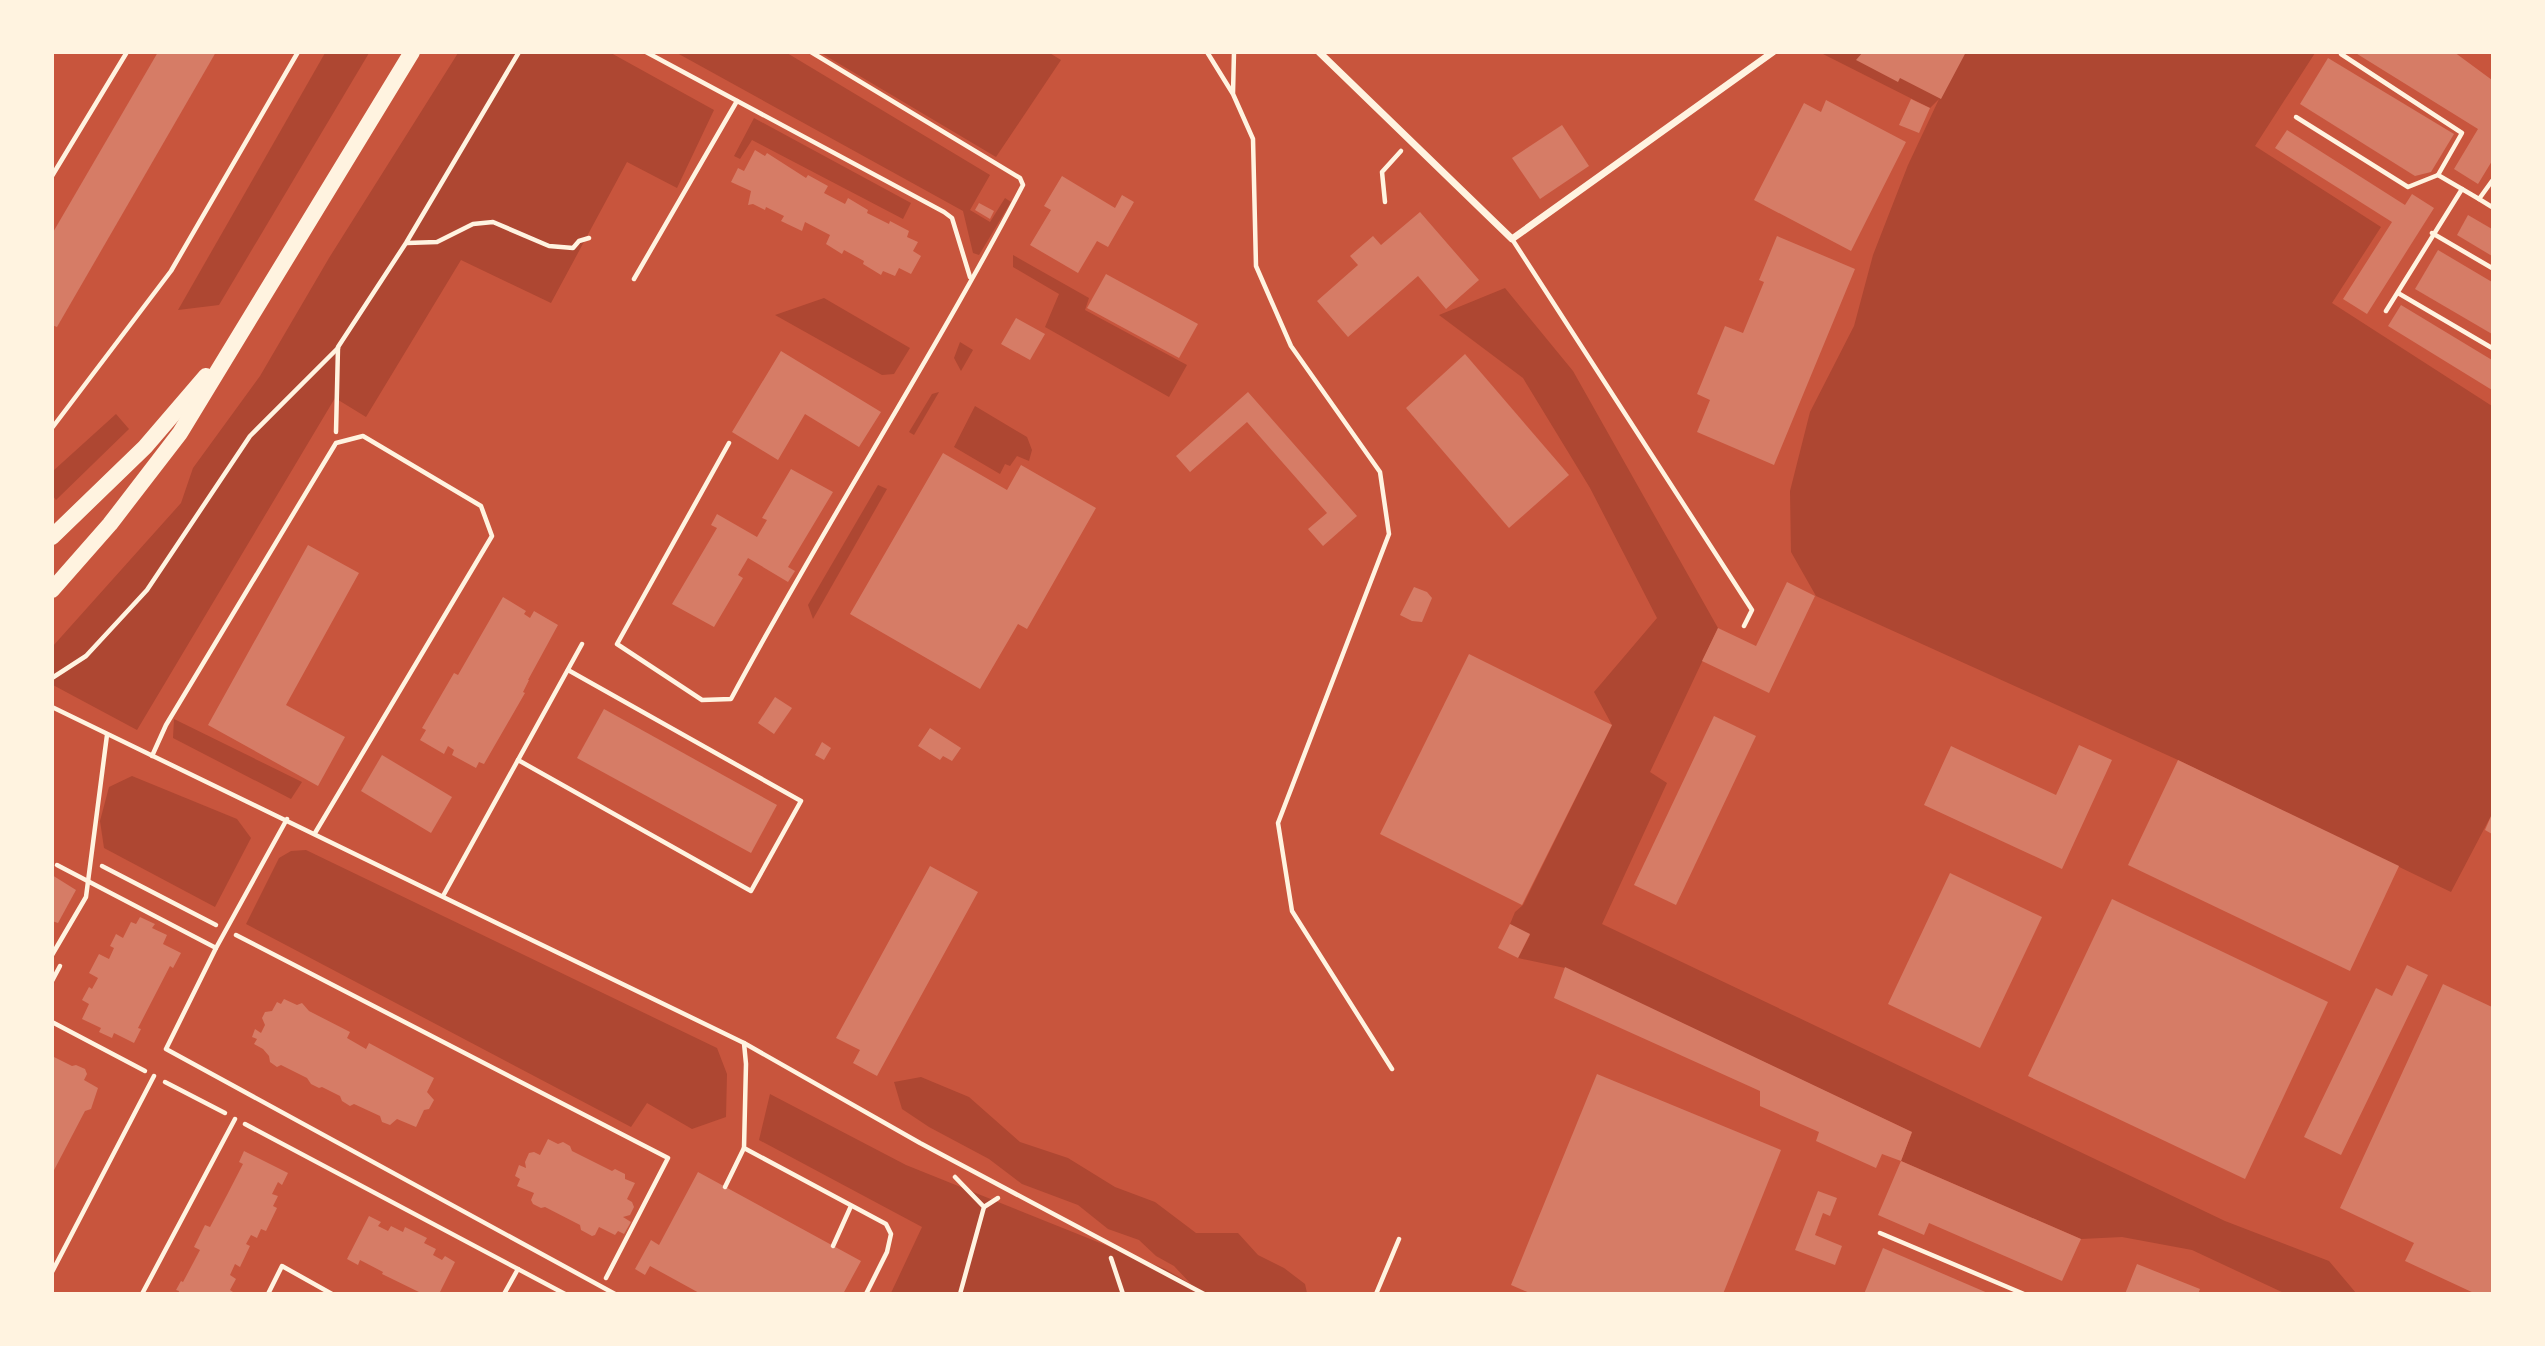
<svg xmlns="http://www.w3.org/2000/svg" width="2545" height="1346" font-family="'DM Sans',sans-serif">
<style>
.green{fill:#ae4732}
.building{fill:#d67c66}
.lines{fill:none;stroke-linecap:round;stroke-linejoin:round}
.path{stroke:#fff3e0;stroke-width:4.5}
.service{stroke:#fff3e0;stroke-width:4.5}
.minor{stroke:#fff3e0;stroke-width:7}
.primary{stroke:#fff3e0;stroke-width:16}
</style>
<rect width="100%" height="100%" fill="#c8553d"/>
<g class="green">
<polygon points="1048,52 1061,60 996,157 821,53"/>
<polygon points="325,53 369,53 219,305 178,310"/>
<polygon points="458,53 611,53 714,110 677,188 627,162 551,303 461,260 366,417 335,398 137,730 53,685 53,646 181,503 193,468 260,376 329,258"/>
<polygon points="677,53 787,53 990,175 970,210 990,222 1005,198 1011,202 979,255 973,253 963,211"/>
<polygon points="1821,53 2315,53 2255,146 2381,227 2332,303 2492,406 2492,814 2451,892 2178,760 1816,596 1791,552 1790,491 1810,412 1854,326 1873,255 1908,165 1939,99 1930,108"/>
<polygon points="754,118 911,203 903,219 752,140 740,159 734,156"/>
<polygon points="1013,255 1089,298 1085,310 1187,365 1169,397 1045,327 1059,294 1013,267"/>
<polygon points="1505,288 1573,371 1718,628 1650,772 1667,783 1602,924 2225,1221 2329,1261 2356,1293 2284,1293 2192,1250 2122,1237 2081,1239 1901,1161 1912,1132 1565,968 1518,958 1530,935 1510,924 1515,912 1523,905 1612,725 1594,692 1657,618 1590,488 1523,378 1439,315"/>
<polygon points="824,298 910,348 894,374 882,375 775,315"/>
<polygon points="960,342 973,350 961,371 954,358"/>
<polygon points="939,392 914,435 909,432 932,394"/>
<polygon points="975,406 1027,437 1032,450 1029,461 1017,456 1010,466 1005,464 1000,474 954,447"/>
<polygon points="116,414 129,429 56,500 53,496 53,471"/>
<polygon points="878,485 887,489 813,619 808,605"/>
<polygon points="174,719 302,782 291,799 173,738"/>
<polygon points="132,776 237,819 251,838 215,907 104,848 100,821 109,787"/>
<polygon points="306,850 717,1048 727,1074 726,1117 692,1129 647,1103 631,1127 246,924 279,858 291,851"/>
<polygon points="921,1077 969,1097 1020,1142 1068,1158 1115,1187 1155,1202 1196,1233 1238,1233 1258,1255 1284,1268 1305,1284 1307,1293 891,1293 922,1227 759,1140 770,1094 906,1165 1165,1269 1191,1284 1174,1266 1156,1256 1139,1240 1108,1229 1078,1205 1022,1184 989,1159 929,1127 902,1109 894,1082"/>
</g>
<g class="building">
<polygon points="158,52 216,52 57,327 52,325 52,234"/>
<polygon points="1863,52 1966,52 1941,99 1900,78 1898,82 1856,60"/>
<polygon points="2354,52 2454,52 2492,80 2492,161 2478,184 2454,169 2478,129"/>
<polygon points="2328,58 2454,134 2431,172 2415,176 2300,104"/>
<polygon points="1911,99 1930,108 1919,133 1899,125"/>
<polygon points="1826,100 1906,142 1851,251 1754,200 1804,103 1821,112"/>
<polygon points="1562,125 1589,166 1540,199 1512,158"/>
<polygon points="2287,130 2405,205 2412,194 2434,208 2367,314 2343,299 2392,222 2275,148"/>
<polygon points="755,150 765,156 767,153 806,178 808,175 828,186 824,193 845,204 848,198 868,210 867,213 889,224 890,221 909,231 907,237 918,242 913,251 921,256 911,274 899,268 895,276 883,271 881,275 863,264 864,261 844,250 842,254 826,244 830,235 805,222 802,231 781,221 784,216 766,207 765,210 753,204 748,205 751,191 731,182 738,168 744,171"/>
<polygon points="1062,176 1115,208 1122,195 1134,202 1108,247 1097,241 1078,273 1030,245 1051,210 1044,206"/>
<polygon points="979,203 994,211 990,219 975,210"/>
<polygon points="1420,212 1479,280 1446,309 1418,276 1348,337 1317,301 1358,265 1350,256 1373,236 1381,245"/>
<polygon points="2468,215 2492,229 2492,256 2457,235"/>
<polygon points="1777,236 1855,269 1774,465 1697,432 1710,400 1697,394 1725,326 1743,333 1764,282 1759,280"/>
<polygon points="2438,250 2492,282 2492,334 2415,289"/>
<polygon points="1106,274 1198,324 1179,358 1087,308"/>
<polygon points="2401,305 2492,360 2492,390 2388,326"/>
<polygon points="1016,318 1045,334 1030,360 1001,344"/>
<polygon points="781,351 881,412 859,447 805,414 778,460 732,432"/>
<polygon points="1465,354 1569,475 1509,528 1406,408"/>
<polygon points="1248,392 1357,516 1323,546 1308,529 1327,513 1247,422 1190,472 1176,456"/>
<polygon points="943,453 1007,490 1021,465 1096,508 1027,629 1018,624 980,689 850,614"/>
<polygon points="791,469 833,492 788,567 795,571 788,582 748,558 738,575 743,578 714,627 672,604 717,528 711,525 717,514 757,537 767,520 762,518"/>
<polygon points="308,545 359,573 286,705 345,737 318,786 208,725"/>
<polygon points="1787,582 1815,596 1769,693 1702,661 1718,628 1756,646"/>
<polygon points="1414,587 1427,592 1432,598 1422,622 1412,621 1400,615"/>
<polygon points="503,597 526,611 524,614 530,618 534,611 558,625 528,680 529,680 523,692 525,693 484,764 479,762 476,768 452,755 454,750 448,746 444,754 420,740 426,730 422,728 454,673 458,675"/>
<polygon points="1469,654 1612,725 1522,905 1380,834"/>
<polygon points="775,697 792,708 774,734 758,723"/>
<polygon points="604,709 777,805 751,853 577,758"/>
<polygon points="1714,716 1756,736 1676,905 1634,885"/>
<polygon points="930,728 961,748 952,761 943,756 940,760 918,746"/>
<polygon points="822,742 831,748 824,760 815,755"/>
<polygon points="2079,745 2112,760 2062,869 1924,805 1951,746 2056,795"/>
<polygon points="382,755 452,797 431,833 361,791"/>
<polygon points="2178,760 2399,866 2350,971 2128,865"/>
<polygon points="2492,814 2492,834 2485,830"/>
<polygon points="930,866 978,892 877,1076 853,1063 860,1050 836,1038"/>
<polygon points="1950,873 2042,917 1980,1048 1888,1004"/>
<polygon points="52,875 76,890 58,923 52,921"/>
<polygon points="2112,899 2328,1002 2245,1179 2028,1076"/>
<polygon points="140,917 155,924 152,928 167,935 163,944 181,953 173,968 170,966 138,1028 141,1029 134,1043 114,1033 112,1038 99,1032 101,1028 82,1019 89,1004 82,1000 89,987 92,989 98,978 89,973 99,954 109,959 114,948 110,946 116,934 123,938 131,922 136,924"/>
<polygon points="1510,924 1530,934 1518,958 1498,948"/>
<polygon points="2407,965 2428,975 2341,1155 2304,1137 2376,988 2392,996"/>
<polygon points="1565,967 1912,1132 1901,1161 1882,1154 1876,1168 1816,1141 1819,1132 1760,1106 1760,1091 1554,998"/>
<polygon points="2443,984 2492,1007 2492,1294 2476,1294 2405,1261 2414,1243 2340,1208"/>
<polygon points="284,999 297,1005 302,1003 309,1011 350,1032 347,1038 366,1049 369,1043 434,1078 427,1092 434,1100 429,1109 424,1110 416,1127 397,1119 390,1125 382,1122 380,1116 354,1104 350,1106 342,1101 340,1096 322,1087 319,1088 311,1084 307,1078 281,1065 277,1067 270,1062 269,1056 263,1049 254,1044 257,1039 252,1037 255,1029 261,1033 265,1025 262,1018 265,1012 272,1011 277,1002 281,1004"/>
<polygon points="54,1057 72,1066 76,1065 85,1069 87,1074 84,1080 98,1088 91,1109 85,1111 52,1174"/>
<polygon points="1597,1074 1781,1150 1723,1294 1532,1294 1511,1285"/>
<polygon points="548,1139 558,1144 563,1142 570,1146 572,1151 612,1171 615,1169 625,1174 625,1179 635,1183 627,1199 632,1202 634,1207 630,1215 623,1217 631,1222 624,1234 618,1231 615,1235 599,1227 595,1235 592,1236 581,1230 580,1225 545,1207 541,1208 533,1204 531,1200 534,1193 517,1186 520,1179 515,1176 519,1165 526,1168 525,1162 529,1153 534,1152 540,1155"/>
<polygon points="244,1151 288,1173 282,1185 278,1182 272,1194 278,1196 273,1206 277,1208 266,1231 261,1229 257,1238 251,1235 246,1244 250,1246 240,1267 235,1264 230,1275 236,1279 230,1290 236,1294 178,1294 179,1291 176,1290 181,1281 183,1282 200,1250 194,1247 205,1225 210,1227 227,1195 243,1164 239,1162"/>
<polygon points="1901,1161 2081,1239 2062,1281 1929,1223 1924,1235 1878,1215"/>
<polygon points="698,1172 861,1261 843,1294 701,1294 650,1266 645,1275 635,1269 651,1240 659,1245"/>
<polygon points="1818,1191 1837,1198 1830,1216 1823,1213 1815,1235 1842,1246 1835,1265 1795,1250"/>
<polygon points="369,1216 381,1222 378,1226 388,1231 391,1226 403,1232 405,1227 427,1238 424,1243 436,1249 433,1255 442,1260 445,1256 455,1262 439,1294 423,1294 382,1274 383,1272 360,1260 358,1265 347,1259"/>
<polygon points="1883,1248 1990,1294 1864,1294"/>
<polygon points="2137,1264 2200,1289 2198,1294 2125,1294"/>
</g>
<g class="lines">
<g class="path">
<polyline points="1385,202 1382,172 1401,151"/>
<polyline points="407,243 437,242 473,224 493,222 549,246 573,248 579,241 589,238"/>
<polyline points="336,432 338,347 406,243 519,52"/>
<polyline points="52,678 86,656 147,590 250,436 338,348"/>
<polyline points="102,866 216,925"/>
<polyline points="236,935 668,1158 606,1278"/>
<polyline points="52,981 60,966"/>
<polyline points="52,1022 145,1071"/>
<polyline points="165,1082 225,1113"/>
<polyline points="245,1124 565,1294"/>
<polyline points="955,1177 984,1207 960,1294"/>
<polyline points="984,1207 998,1198"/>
<polyline points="1111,1258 1123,1294"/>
<polyline points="504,1294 518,1269"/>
</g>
<g class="service">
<polyline points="646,52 944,212 952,218 970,277"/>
<polyline points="1207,52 1233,94 1253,139 1256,266 1291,346 1380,472 1389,534 1278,823 1292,911 1392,1069"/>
<polyline points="2341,54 2462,133 2438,175"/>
<polyline points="1233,93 1234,52"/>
<polyline points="2296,117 2408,187 2438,175 2462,189"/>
<polyline points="52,176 127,52"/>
<polyline points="2479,199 2492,207"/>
<polyline points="2432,233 2492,268"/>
<polyline points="1512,239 1752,610 1744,626"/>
<polyline points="634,279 737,101"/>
<polyline points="2398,293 2492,348"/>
<polyline points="2386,311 2462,189 2479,199 2492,181"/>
<polyline points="52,428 171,271 298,52"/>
<path d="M729 443 617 644 702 700 731 699C824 525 932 359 1023 185L1020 178 811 52"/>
<polyline points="52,707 744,1043 746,1064 744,1148 886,1224 891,1234 887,1252 866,1294"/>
<polyline points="152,756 166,725 336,443 363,436 481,506 492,536 315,833"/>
<polyline points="518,760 751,891 801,801 568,670"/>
<polyline points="287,819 216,948 166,1049 615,1294"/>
<polyline points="57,865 216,948"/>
<polyline points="443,896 582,644"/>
<polyline points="52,955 86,897 107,735"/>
<polyline points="744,1043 920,1143 1204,1294"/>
<polyline points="725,1187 744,1148"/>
<polyline points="1880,1233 2024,1294"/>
<polyline points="833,1246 851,1206"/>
<polyline points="52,1272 154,1076"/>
<polyline points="142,1294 235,1119"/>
<polyline points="268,1294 282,1266 332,1294"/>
<polyline points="1376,1294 1399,1239"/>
</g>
<polyline class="minor" points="1319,52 1512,239 1773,52"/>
<g class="primary">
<polyline points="52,537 145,447 206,376"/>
<polyline points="52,590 110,524 180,433 412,52"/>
</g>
</g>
<rect width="2545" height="1346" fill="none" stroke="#fff3e0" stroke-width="108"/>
</svg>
